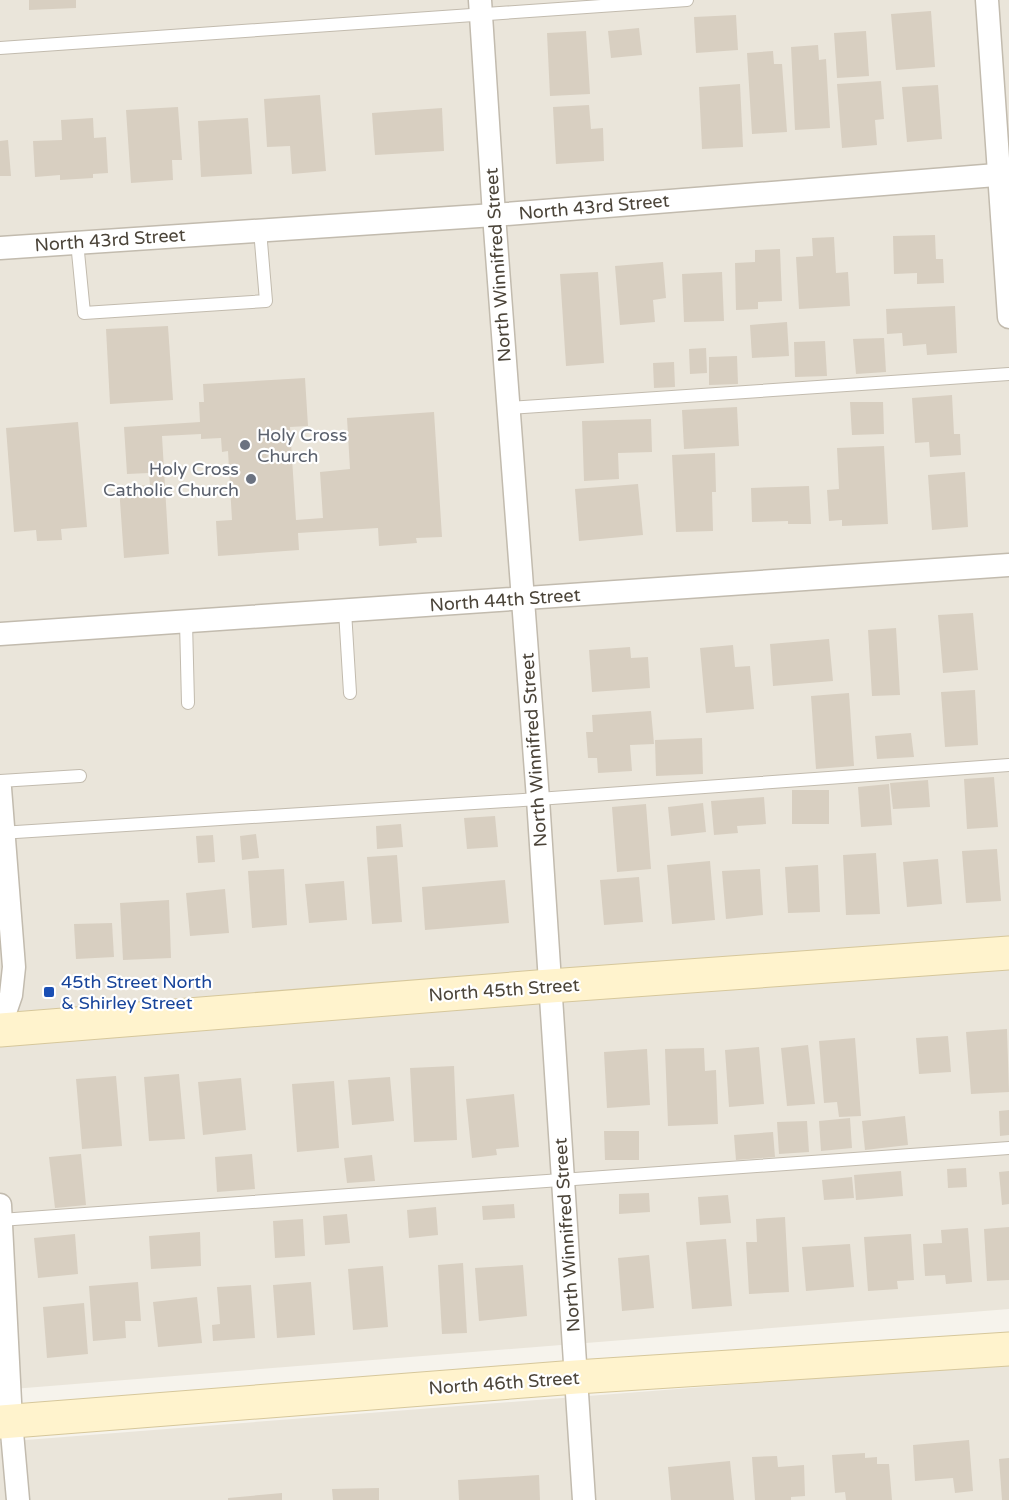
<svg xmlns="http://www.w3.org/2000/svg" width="1009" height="1500" font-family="'Varela Round',sans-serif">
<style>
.residential{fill:#eae5da}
.building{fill:#d8cfc1}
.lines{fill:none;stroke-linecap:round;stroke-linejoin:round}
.lane-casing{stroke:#c2bbae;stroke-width:14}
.street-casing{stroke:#c2bbae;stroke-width:25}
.secondary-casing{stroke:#d6c79b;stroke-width:35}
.lane{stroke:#fff;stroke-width:12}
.street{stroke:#fff;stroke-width:22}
.secondary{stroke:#fff3cd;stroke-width:33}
.worship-dot{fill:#6b7280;stroke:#fff;stroke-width:2}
.transit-dot{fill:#1a4fb4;stroke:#fff;stroke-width:2}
.labels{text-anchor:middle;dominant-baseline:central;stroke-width:4.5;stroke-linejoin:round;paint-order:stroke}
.street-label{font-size:18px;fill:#4b4439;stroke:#fff}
.worship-label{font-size:18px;fill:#5b616d;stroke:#fff;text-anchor:start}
.transit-label{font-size:18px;fill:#164399;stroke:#fff;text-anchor:start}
</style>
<rect width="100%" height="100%" fill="#f6f3ec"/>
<g class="residential">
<polygon points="0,0 1009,0 1009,1309 0,1390"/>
<polygon points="1009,1363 1009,1500 0,1500 0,1442"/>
</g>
<g class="building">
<polygon points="29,0 76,0 76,8 29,10"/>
<polygon points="931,11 935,67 896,70 891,14"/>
<polygon points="736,15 738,50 696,53 694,17"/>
<polygon points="639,28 642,55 611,58 608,31"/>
<polygon points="586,31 590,94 550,96 547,33"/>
<polygon points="866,31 869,76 837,78 834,33"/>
<polygon points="818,45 819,60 826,59 830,128 795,130 791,47"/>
<polygon points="773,51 774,64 782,64 787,132 752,134 747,53"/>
<polygon points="881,81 884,119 875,120 877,145 842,148 837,84"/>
<polygon points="740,84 743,147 702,149 699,87"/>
<polygon points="938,85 942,139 907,142 902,87"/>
<polygon points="320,95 326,171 292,174 290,146 267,147 264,99"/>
<polygon points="589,105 591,129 603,128 604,161 556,164 553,107"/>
<polygon points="178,107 182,160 172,160 173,180 131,183 126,110"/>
<polygon points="442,108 444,151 375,155 372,113"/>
<polygon points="93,118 94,138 106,137 108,173 93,174 93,178 60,180 60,175 35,177 33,141 62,140 61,120"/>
<polygon points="248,118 252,174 201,177 198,121"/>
<polygon points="8,140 11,176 0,176 0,141"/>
<polygon points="935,235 936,259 943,259 944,283 917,284 917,273 894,274 893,236"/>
<polygon points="834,237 836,273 848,272 850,306 799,309 796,257 813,256 812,238"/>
<polygon points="780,249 782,301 758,302 758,309 736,310 735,263 755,262 755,250"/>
<polygon points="663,262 666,298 653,300 655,322 620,325 615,266"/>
<polygon points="598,272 604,363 566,366 560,274"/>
<polygon points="722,272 724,321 684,322 682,274"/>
<polygon points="955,306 957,353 927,355 926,344 903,346 902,333 887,334 886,309"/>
<polygon points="787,322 789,356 752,358 750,325"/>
<polygon points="168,326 173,400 110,404 106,329"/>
<polygon points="884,338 886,372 856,374 853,339"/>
<polygon points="825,341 827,376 795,377 794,342"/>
<polygon points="706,348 707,373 690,374 689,349"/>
<polygon points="737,356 738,384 709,385 709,357"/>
<polygon points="674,362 675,387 654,388 653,363"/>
<polygon points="305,378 308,426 290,427 296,520 323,518 320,472 350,469 347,418 434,412 442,537 416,538 417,543 379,546 378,528 298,533 299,550 218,556 216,521 232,520 228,451 222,452 221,438 201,439 201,434 162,436 169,554 124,558 119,487 150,485 149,473 127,474 124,427 200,422 199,402 204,402 203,384"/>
<polygon points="952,395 954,434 960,434 961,455 930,457 929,442 915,443 912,398"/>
<polygon points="850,402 883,402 884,434 852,435"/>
<polygon points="737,407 739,446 684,449 682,410"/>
<polygon points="651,419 652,452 618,453 619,479 584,481 582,421"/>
<polygon points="78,422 87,527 61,529 62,540 37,541 36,530 14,532 6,428"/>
<polygon points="884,446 888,524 842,526 842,520 829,521 827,490 839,489 837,448"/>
<polygon points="715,453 716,492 712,492 713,531 676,532 672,455"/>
<polygon points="965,472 968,527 932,530 928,475"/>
<polygon points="638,484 643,535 579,541 575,489"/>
<polygon points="809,486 811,524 788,524 788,521 752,522 751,488"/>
<polygon points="973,613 978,670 943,673 938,615"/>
<polygon points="896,628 900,695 872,696 868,630"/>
<polygon points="829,639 833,681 773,686 770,644"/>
<polygon points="733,645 735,667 750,666 754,709 706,713 700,648"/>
<polygon points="630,647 631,658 648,657 650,688 592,692 589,650"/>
<polygon points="975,690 978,745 945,747 941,692"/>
<polygon points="849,693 854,766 816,769 811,696"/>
<polygon points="651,711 654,744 630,745 632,771 598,773 597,758 588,758 586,732 593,732 592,715"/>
<polygon points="911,733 914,757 877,759 875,736"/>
<polygon points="702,738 703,774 656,776 655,740"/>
<polygon points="994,777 998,827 967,829 964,779"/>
<polygon points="928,780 930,807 893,809 890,783"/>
<polygon points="889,784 892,825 861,827 858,787"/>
<rect x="792" y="790" width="37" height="34"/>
<polygon points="764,797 766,824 737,826 738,833 714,835 711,801"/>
<polygon points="703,803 706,832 671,836 668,807"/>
<polygon points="646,804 651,869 617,872 612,807"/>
<polygon points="495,816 498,847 467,849 464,818"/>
<polygon points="401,824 403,847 377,849 376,826"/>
<polygon points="256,834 259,858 242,860 240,836"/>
<polygon points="213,835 215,862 198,863 196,836"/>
<polygon points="997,849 1001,901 966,903 962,851"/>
<polygon points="876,853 880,914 846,915 843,855"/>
<polygon points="397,855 402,922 372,924 367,857"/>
<polygon points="938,859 942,904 907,907 903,862"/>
<polygon points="710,861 715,920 672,924 667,865"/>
<polygon points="818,865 820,912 788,913 785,867"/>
<polygon points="284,869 287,925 252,928 248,871"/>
<polygon points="760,869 763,915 726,919 722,871"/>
<polygon points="639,877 643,922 604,925 600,880"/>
<polygon points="505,880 509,923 425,930 422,887"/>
<polygon points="344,881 347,920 309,923 305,884"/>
<polygon points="225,889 229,933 190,936 186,893"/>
<polygon points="169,900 171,958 123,960 120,903"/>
<polygon points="112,923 114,957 76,959 74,924"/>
<polygon points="1007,1029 1009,1092 971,1094 966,1032"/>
<polygon points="948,1036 951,1072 919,1074 916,1038"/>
<polygon points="855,1038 861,1116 839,1117 837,1102 824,1103 819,1041"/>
<polygon points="808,1045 815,1104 787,1106 781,1048"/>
<polygon points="759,1047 764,1104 729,1107 725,1050"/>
<polygon points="704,1048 705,1071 716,1070 718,1124 668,1126 665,1049"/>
<polygon points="647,1049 650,1105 607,1108 604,1052"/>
<polygon points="454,1066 457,1140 414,1142 410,1068"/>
<polygon points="179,1074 185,1139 149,1141 144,1077"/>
<polygon points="116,1076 122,1146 82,1149 76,1079"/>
<polygon points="390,1077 394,1121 352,1125 348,1080"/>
<polygon points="241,1078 246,1130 203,1135 198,1082"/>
<polygon points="334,1081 339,1148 297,1152 292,1084"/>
<polygon points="514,1094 519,1147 496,1149 497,1155 472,1158 466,1099"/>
<polygon points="1009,1110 1009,1135 1000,1136 999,1111"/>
<polygon points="905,1116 908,1145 865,1150 862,1121"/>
<polygon points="850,1118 852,1148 821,1151 819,1121"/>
<polygon points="807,1121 809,1152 779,1154 777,1122"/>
<polygon points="604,1131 639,1131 639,1160 605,1160"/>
<polygon points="773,1132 775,1157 736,1160 734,1135"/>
<polygon points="81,1154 86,1205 55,1208 49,1157"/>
<polygon points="252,1154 255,1189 217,1192 215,1157"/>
<polygon points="372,1155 375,1181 347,1183 344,1158"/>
<polygon points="966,1168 967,1187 948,1188 947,1169"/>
<polygon points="901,1171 903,1196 856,1200 854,1175"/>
<polygon points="1009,1171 1009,1204 1002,1205 999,1172"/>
<polygon points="852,1177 854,1198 824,1200 822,1180"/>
<polygon points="649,1193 650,1212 619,1214 619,1194"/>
<polygon points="728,1195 731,1223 700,1225 698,1197"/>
<polygon points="514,1204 515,1218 483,1220 482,1206"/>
<polygon points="436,1207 438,1235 409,1238 407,1210"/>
<polygon points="347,1214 350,1243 325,1245 323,1216"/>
<polygon points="785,1217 789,1292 749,1294 746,1242 757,1242 756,1219"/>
<polygon points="303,1219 305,1256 275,1258 273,1221"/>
<polygon points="1009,1227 1009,1280 987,1281 984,1229"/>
<polygon points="968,1228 972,1282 946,1284 945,1275 925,1276 923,1244 942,1243 941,1230"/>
<polygon points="200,1232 201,1266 151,1269 149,1236"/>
<polygon points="75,1234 78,1274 38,1278 34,1238"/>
<polygon points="911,1234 914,1280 897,1281 898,1289 868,1291 864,1237"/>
<polygon points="726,1239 732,1306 692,1309 686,1242"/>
<polygon points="850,1244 854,1287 806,1291 802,1247"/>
<polygon points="649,1255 654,1308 622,1311 618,1258"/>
<polygon points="463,1263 467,1333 442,1334 438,1265"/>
<polygon points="523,1265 527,1316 479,1321 475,1268"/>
<polygon points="383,1266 388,1327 353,1330 348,1269"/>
<polygon points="138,1282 141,1321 125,1321 126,1338 93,1341 89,1286"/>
<polygon points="311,1282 315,1335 277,1338 273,1285"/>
<polygon points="251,1285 255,1338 213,1341 212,1325 220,1324 217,1287"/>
<polygon points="197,1297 202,1343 158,1347 153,1302"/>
<polygon points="84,1303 88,1354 47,1358 43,1307"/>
<polygon points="969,1440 973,1491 955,1493 953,1478 915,1481 913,1445"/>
<polygon points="865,1453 865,1458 877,1457 877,1464 889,1464 892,1500 846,1500 845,1492 835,1493 832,1455"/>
<polygon points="777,1456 778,1467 804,1465 805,1496 791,1497 791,1500 755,1500 752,1457"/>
<polygon points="1009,1458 1009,1500 1002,1500 999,1459"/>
<polygon points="730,1461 734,1500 671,1500 668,1467"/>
<polygon points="539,1475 540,1500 459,1500 458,1480"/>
<polygon points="379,1488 379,1500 333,1500 332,1489"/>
<polygon points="282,1493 282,1500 228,1500 228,1498"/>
</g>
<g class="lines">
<g class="lane-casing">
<g id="lane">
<polyline points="0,48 687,0"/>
<polyline points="77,242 84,313 266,301 260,230"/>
<polyline points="509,408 1009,374"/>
<polyline points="345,611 350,693"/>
<polyline points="186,622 188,703"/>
<polyline points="0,781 80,776"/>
<polyline points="0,833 538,799 1009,765"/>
<polyline points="0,1220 1009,1148"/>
</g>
</g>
<g class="street-casing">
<g id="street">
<polyline points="480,0 494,215 538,799 584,1500"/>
<polyline points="987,0 1009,317"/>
<polyline points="0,248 494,215 1009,174"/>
<polyline points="0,634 1009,565"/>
<polyline points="0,788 14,967 11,995 0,1027"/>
<polyline points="0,1205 11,1421 18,1500"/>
</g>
</g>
<g class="secondary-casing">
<g id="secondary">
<polyline points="0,1030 550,986 1009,953"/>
<polyline points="0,1422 576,1377 1009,1349"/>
</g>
</g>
<use href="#lane" class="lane"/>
<use href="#street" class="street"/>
<use href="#secondary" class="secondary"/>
</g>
<g class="worship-dot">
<circle cx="245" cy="445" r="6"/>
<circle cx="251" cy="479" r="6"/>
</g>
<rect class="transit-dot" x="43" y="986" width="12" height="12" rx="3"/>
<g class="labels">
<g class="street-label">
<text transform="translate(594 207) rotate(-5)">North 43rd Street</text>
<text transform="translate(110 240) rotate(-4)">North 43rd Street</text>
<text transform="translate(498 265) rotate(-94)">North Winnifred Street</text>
<text transform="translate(505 600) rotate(-4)">North 44th Street</text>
<text transform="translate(534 750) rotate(-94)">North Winnifred Street</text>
<text transform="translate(504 990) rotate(-4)">North 45th Street</text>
<text transform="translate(567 1235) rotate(-94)">North Winnifred Street</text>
<text transform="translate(504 1383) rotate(-4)">North 46th Street</text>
</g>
<g class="worship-label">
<text x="257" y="435">Holy Cross<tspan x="257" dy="21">Church</tspan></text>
<text x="239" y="469" text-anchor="end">Holy Cross<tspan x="239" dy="21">Catholic Church</tspan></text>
</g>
<g class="transit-label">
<text x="61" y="982">45th Street North<tspan x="61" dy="21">&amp; Shirley Street</tspan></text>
</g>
</g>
</svg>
